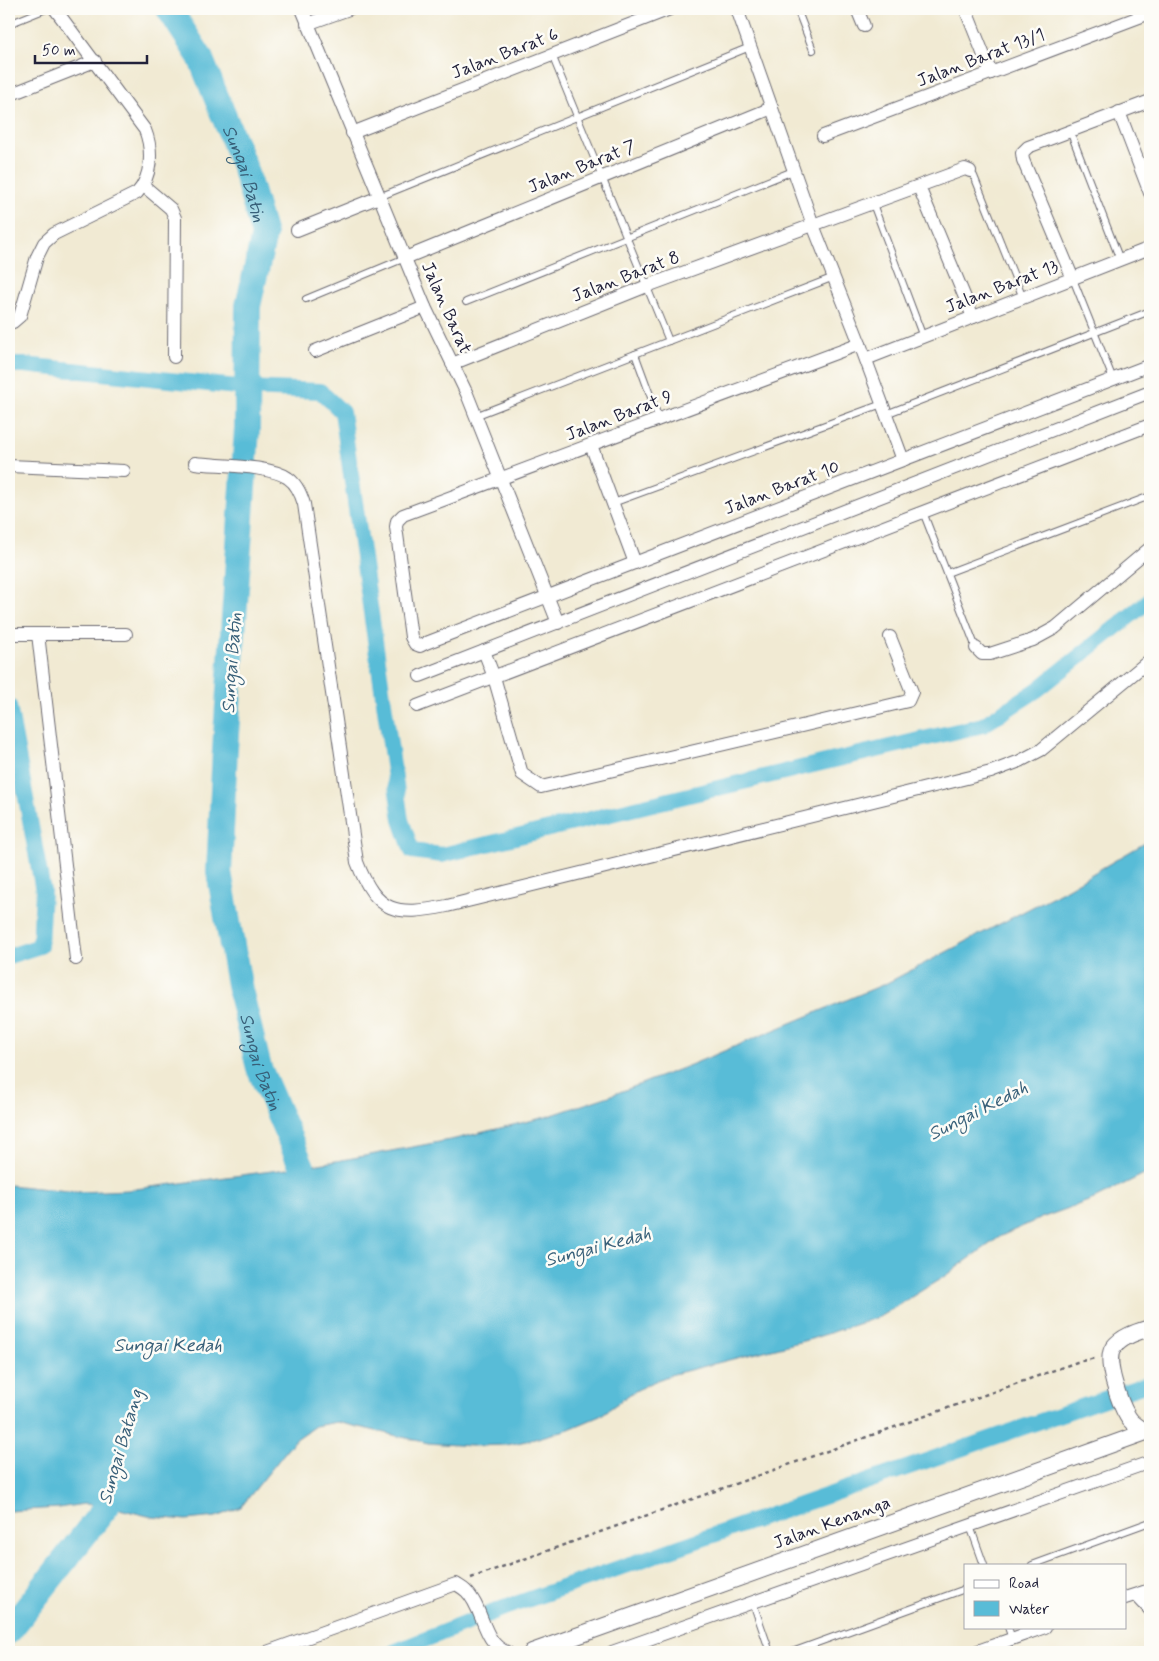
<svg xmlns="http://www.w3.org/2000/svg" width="1159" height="1661" font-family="Mynerve,sans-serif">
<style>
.water{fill:#59bcd7;stroke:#3e6f89}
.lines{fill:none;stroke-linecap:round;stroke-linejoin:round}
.canal{stroke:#59bcd7;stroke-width:16}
.river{stroke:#59bcd7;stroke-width:26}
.service-casing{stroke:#6a6870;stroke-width:8}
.minor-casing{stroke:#6a6870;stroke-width:14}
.tertiary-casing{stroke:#6a6870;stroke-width:18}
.path{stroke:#6a6870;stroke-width:2.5;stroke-dasharray:4 4;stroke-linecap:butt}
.service{stroke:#fff;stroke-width:6}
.minor{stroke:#fff;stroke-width:12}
.tertiary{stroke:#fff;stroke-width:16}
.labels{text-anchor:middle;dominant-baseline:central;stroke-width:5;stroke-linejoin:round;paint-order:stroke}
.street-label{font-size:18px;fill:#22223b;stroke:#fdfcf7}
.water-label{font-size:19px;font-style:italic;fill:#386079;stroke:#fdfcf7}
</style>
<rect width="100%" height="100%" fill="#fdfcf7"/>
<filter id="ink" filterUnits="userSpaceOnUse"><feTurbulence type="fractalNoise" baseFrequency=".02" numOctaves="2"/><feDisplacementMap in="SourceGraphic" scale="10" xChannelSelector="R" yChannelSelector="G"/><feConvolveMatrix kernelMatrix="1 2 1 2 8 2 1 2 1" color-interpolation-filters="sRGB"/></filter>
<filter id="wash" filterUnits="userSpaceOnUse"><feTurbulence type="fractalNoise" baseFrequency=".0096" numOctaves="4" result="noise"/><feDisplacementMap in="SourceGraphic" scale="20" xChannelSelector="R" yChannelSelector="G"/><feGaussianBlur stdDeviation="1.12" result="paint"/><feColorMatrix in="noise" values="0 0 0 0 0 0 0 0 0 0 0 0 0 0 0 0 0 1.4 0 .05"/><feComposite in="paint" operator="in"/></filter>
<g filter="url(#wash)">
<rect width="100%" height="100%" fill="#f1ead3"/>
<polygon class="water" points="1150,840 1150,1170 1146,1173 1094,1199 1041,1218 1001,1236 942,1278 879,1317 811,1339 670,1375 648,1384 630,1394 600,1416 569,1429 531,1440 507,1445 471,1446 428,1443 337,1422 315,1426 295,1440 241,1507 216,1517 186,1520 152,1517 107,1506 84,1504 58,1508 9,1511 9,1185 78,1192 128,1190 302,1167 370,1155 455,1139 546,1117 612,1095 688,1066 887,983 1061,892"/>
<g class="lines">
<g class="canal">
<polyline points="9,365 24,365 247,388 320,391 342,412 401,820 412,851 442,855 813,765 983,725 1037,690 1150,600"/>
<polyline points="9,706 43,891 40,946 9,956"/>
<polyline points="394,1652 504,1608 1150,1383"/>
</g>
<g class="river">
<path id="s1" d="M169 9 200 57 244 166 264 235 248 306 247 429 225 749 219 872 240 990 259 1068 302 1167V1202"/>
<polyline points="9,1631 107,1506 116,1472"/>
</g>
</g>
</g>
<g filter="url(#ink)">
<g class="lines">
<g class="service-casing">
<g id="service">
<polyline points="797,9 813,50"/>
<polyline points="9,24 46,9"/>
<polyline points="552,55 669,341"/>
<polyline points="1070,131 1120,260"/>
<polyline points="970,171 974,176 1023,298"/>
<polyline points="379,197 750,47"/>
<polyline points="873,204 923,337"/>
<polyline points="1073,279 1113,379"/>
<polyline points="306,299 405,258"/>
<polyline points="466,302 793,171"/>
<polyline points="635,354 659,419"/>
<polyline points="886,414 1150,311"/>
<polyline points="475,416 834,277"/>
<polyline points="613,503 882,404"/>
<polyline points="923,512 976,648"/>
<polyline points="947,573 1150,496"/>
<polyline points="970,1526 984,1565"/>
<polyline points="1032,1565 1150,1522"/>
<polyline points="753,1603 770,1652"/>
<polyline points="1008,1627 1012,1639"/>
<polyline points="792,1652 965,1589"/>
</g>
</g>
<g class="minor-casing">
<g id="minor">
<polyline points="302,9 425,307 467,394 558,623"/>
<polyline points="737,9 813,225 860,344 903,460"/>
<polyline points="857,9 864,26"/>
<polyline points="967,13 991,73"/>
<polyline points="307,24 349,9"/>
<polyline points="9,95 95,61"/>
<polyline points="1119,112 1150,193"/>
<polyline points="352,133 670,9"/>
<polyline points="823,136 1150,13"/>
<polyline points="144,186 171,209 175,218 174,357"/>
<polyline points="919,187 973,317"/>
<polyline points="297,230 379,197"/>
<polyline points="405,258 772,108"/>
<polyline points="1073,279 1023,160 1022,153 1028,147 1150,101"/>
<path d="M9 323 13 322 20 316 37 257 44 243 54 234 137 193C152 177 153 150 145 130L55 9"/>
<polyline points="860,344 403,515 397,521 396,527 411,637 415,644 420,646 426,643 1150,365"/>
<polyline points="315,351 425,307"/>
<polyline points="866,359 1150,248"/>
<polyline points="452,364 647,286 965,169 970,171"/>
<polyline points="591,445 635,563"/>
<path d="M195 463C218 466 270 465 288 478 297 484 301 494 304 504L357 862C377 914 396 916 447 906L991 772 1020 761 1041 750 1150 660"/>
<polyline points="9,466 124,471"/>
<polyline points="9,634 126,634"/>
<polyline points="38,634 76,959"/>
<polyline points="976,648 982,654 990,654 1033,640 1055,628 1150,548"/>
<polyline points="484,651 494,677 522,774 541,787 908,701 912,692 890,637"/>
<polyline points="420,676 1150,392"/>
<polyline points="417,706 1150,425"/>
<polyline points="1136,1595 1150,1610"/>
<polyline points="1125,1598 1150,1590"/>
<path d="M267 1652 456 1584C459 1586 463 1588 466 1591 484 1608 482 1643 507 1652"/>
<polyline points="612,1652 1150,1462"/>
<polyline points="975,1652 1045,1627"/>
</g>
</g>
<g class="tertiary-casing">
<g id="tertiary">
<path d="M1146 1432C1140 1428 1132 1424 1128 1417 1120 1404 1104 1361 1113 1348 1122 1336 1137 1332 1150 1328"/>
<polyline points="532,1652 1146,1432"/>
</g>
</g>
<polyline class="path" points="471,1578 1077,1362 1096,1358"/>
<use href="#service" class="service"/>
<use href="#minor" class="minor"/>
<use href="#tertiary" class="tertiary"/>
</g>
</g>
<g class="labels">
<g class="street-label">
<text transform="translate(505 54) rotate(-21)">Jalan Barat 6</text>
<text transform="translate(981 58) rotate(-21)">Jalan Barat 13/1</text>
<text transform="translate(582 167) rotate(-22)">Jalan Barat 7</text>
<text transform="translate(626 277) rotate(-21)">Jalan Barat 8</text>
<text transform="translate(1002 287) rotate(-21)">Jalan Barat 13</text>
<text transform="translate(446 308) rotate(66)">Jalan Barat</text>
<text transform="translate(619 416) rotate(-21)">Jalan Barat 9</text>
<text transform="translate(782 488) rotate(-21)">Jalan Barat 10</text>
<text transform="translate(832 1523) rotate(-20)">Jalan Kenanga</text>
</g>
<g class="water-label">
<text stroke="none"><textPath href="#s1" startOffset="182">Sungai Batin</textPath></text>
<text transform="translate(232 663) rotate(-86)">Sungai Batin</text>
<text stroke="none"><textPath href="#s1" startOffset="1081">Sungai Batin</textPath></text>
<text transform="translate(978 1111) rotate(-27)">Sungai Kedah</text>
<text transform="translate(598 1247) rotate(-15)">Sungai Kedah</text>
<text x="168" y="1345">Sungai Kedah</text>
<text transform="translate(121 1447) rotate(-74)">Sungai Batang</text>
</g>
</g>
<rect width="1159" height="1661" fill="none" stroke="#fdfcf7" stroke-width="30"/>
<rect x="964" y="1564" width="162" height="65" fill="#fdfcf7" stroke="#a5a5ac"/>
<rect x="974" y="1580" width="25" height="8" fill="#ffffff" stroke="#a5a5ac"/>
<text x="1009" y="1588" font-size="15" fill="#22223b">Road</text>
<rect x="974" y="1601" width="25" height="15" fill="#59bcd7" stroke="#a5a5ac"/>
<text x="1009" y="1614" font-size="15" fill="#22223b">Water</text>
<path d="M35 55v8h112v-8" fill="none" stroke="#22223b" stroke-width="2.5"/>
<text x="42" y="55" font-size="15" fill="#22223b" stroke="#fdfcf7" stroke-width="4" paint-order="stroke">50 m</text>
</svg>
